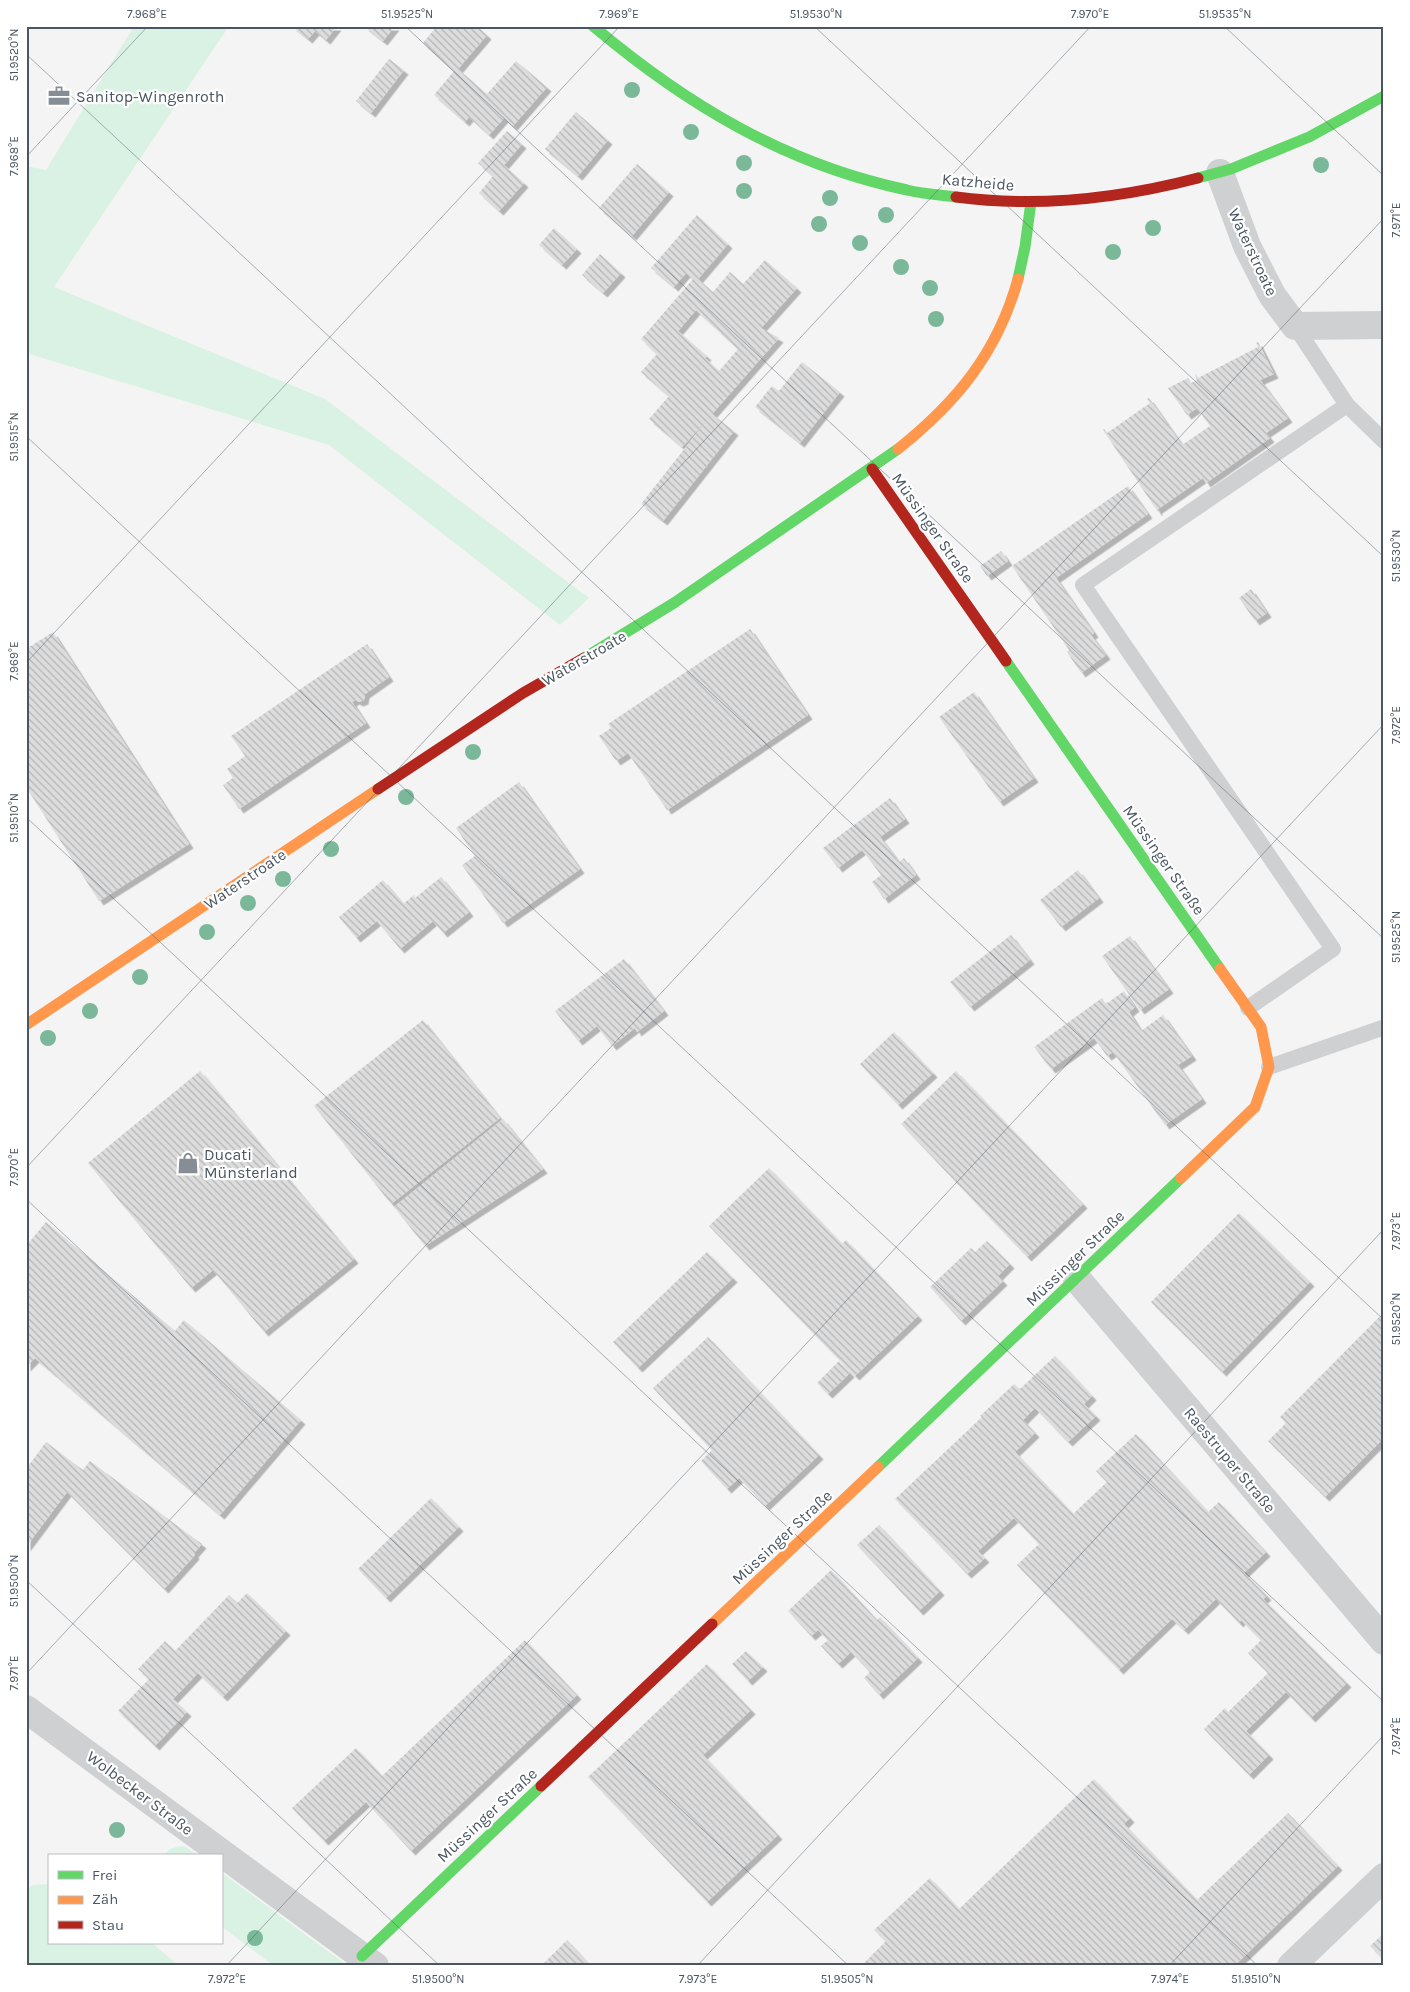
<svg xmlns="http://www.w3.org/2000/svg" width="1410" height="1992" font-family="Karla,sans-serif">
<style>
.grass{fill:#d9f2e3}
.building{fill:url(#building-back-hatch);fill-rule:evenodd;filter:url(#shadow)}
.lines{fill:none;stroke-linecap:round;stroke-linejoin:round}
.lane{stroke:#ced0d2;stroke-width:16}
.street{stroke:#ced0d2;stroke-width:28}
.fast{stroke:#63d668;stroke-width:11}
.slow{stroke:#ff974d;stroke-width:11}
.jam{stroke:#b3261e;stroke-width:11}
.tree{fill:#7ab899}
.ticks{fill:none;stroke:#4a5661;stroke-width:1;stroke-opacity:0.45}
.labels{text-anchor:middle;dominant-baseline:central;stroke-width:4.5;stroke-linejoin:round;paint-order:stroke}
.poi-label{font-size:16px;fill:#4a5661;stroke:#fff;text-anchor:start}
.street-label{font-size:16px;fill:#4a5661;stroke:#fff}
.neatline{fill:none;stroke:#4a5661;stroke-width:2}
.ticks-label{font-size:12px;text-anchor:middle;fill:#4a5661}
</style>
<defs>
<pattern id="building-back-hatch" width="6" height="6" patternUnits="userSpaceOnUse" patternTransform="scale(1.25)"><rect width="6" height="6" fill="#ddddde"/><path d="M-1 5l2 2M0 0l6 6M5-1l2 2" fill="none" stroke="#b5b6b7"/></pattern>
<filter id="shadow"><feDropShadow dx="4.5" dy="4.5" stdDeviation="0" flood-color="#0004"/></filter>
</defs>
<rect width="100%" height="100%" fill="#f4f4f4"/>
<g class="grass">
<polygon points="134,26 229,26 54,287 325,399 589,598 560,625 329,445 26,353 26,166 46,170"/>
<path d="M184 1846 199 1856H164C168 1848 175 1847 184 1846Z"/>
<polygon points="221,1872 348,1966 274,1966 221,1926"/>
<polygon points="49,1884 49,1943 152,1943 179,1966 26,1966 26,1891 32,1885"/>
</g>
<g class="building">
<polygon points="292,26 337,26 326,40 315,31 308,39"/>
<polygon points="364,26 395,26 383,41"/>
<polygon points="437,26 477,26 487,35 458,69 487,94 516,61 547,87 513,126 504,118 489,135 469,117 465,122 434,95 454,71 423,43"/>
<polygon points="389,59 404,70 371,113 356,101"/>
<polygon points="576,112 608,140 578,176 545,149"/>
<polygon points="507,131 522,144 504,165 524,183 499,211 479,193 493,176 478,163"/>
<polygon points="637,164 669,192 632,236 599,208"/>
<path d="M697 215 728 244 698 279 713 292 730 272 743 284 765 260 797 288 761 328 779 338 712 414 734 431 663 521 641 504 707 420 682 447 649 419 669 396 641 372 657 354 641 339 693 279 686 273 674 287 651 268ZM696 310 738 349 719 371 705 358 707 356 678 331Z"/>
<polygon points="554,228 577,249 562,265 539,245"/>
<polygon points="600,254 621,273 603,293 582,275"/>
<polygon points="1258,342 1274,374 1260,380 1288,418 1266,433 1270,438 1206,483 1203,478 1158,509 1158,512 1103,430 1104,429 1107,433 1150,403 1147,399 1149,398 1182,445 1210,426 1197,408 1187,415 1168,388 1188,378 1191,383 1197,380 1195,375 1196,374 1198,378 1258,347 1256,343"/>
<polygon points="802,362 840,392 800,443 755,407 772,386 779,391"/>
<polygon points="1128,486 1148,514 1056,578 1094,633 1091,635 1106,655 1081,673 1067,652 1069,650 1012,566"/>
<polygon points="1001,551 1008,561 987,576 980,566"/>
<polygon points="1251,589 1267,613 1255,621 1239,598"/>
<polygon points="750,629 808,715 667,810 628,753 616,761 599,736 611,728 608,724"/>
<polygon points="53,632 189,844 99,901 26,787 26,649"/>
<polygon points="367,644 389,677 365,694 364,700 359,702 355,700 352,702 366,723 239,809 223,785 233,778 227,769 245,756 231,736"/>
<polygon points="974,692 1034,778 999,802 939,717"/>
<polygon points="519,782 580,869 503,923 462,865 475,856 456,828"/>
<polygon points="890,798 905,819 880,837 899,862 904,858 916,875 884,899 872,882 881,875 862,850 838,868 823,848"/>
<polygon points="1078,870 1099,898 1061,927 1040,900"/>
<polygon points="441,877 469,912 443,933 433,921 400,949 377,921 356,938 339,917 383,880 403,904 414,895 415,898"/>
<polygon points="1011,935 1030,960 970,1007 950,982"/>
<polygon points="1130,936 1169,989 1140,1010 1102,956"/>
<polygon points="624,959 664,1011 637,1032 635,1028 612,1046 597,1026 578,1041 555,1011"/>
<polygon points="1124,991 1135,1007 1129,1012 1141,1031 1163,1015 1192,1056 1178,1065 1202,1099 1165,1125 1113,1052 1107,1056 1094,1038 1051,1069 1034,1047 1102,998 1106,1004"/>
<polygon points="423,1020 500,1118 391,1204 314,1106"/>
<polygon points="894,1032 933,1073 898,1105 860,1064"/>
<polygon points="200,1071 354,1259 264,1332 213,1270 191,1288 88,1163"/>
<polygon points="956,1071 1083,1204 1027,1257 901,1124"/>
<polygon points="503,1119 543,1169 425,1246 394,1207"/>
<polygon points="769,1168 842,1244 846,1240 918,1316 855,1376 709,1226"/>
<polygon points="1239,1213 1310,1282 1222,1372 1151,1302"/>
<polygon points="46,1222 175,1331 184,1320 301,1420 220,1515 35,1358 26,1367 26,1246"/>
<polygon points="987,1241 1010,1264 998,1276 1003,1281 961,1321 930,1287 971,1248 975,1252"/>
<polygon points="707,1252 733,1278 638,1368 613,1342"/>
<polygon points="1384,1312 1384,1438 1325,1497 1268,1441 1286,1423 1280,1417"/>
<polygon points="708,1337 819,1455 765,1506 739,1478 727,1489 701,1461 712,1450 653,1388"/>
<polygon points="1055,1356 1092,1396 1084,1404 1096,1416 1068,1442 1035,1408 1023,1420 1035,1433 1015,1452 1073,1514 1107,1482 1096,1471 1136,1434 1208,1512 1219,1502 1266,1552 1244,1573 1267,1596 1263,1599 1347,1683 1311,1718 1286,1692 1246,1731 1269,1755 1249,1775 1204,1729 1225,1708 1228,1712 1268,1673 1248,1653 1261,1640 1241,1620 1239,1623 1216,1599 1184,1630 1172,1619 1119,1670 1017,1565 1039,1544 1014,1518 978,1551 985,1558 967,1574 895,1499 982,1417 980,1416 1014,1384 1020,1389"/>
<polygon points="839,1361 850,1373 828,1394 817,1383"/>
<polygon points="46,1442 83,1470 90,1461 202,1544 194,1553 195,1555 164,1589 67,1492 26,1547 26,1469"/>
<polygon points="431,1498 459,1527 386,1598 358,1569"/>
<polygon points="879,1525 940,1591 919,1611 857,1545"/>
<polygon points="831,1570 877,1620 880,1617 918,1658 879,1695 864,1678 870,1672 851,1652 838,1664 821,1646 828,1640 818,1630 811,1636 788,1611"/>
<polygon points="247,1593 286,1631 223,1697 198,1673 173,1699 187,1712 155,1746 118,1711 149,1679 138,1669 165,1641 175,1651 229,1595 237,1603"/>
<polygon points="525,1640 577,1695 411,1851 366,1802 324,1841 292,1808 356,1748 382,1776"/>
<polygon points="746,1651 763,1667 748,1681 732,1664"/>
<polygon points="707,1664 751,1710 703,1755 778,1835 707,1902 588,1777"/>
<polygon points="1094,1779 1130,1818 1124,1824 1197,1900 1288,1813 1338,1866 1234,1966 861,1966 886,1941 874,1930 930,1878 959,1909"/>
<polygon points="1384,1933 1384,1960 1370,1946"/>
<polygon points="567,1940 591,1966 541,1966"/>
</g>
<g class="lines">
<g class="lane">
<polyline points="1295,326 1347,405 1384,441"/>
<polyline points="1248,1008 1333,949 1083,585 1347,405"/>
<polyline points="1269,1067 1382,1028 1384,1030"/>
</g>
<g class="street">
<polyline points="1220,173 1247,246 1272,295 1295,326 1384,325"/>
<polyline points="1077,1279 1384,1641"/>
<polyline points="26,1709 375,1966"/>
<polyline points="1291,1966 1384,1877"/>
</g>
<g class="fast">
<path d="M593 26C687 105 785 164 907 190 923 194 940 195 956 197"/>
<polyline points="1198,178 1231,169 1309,137 1384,96"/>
<polyline points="1018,279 1025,247 1031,202"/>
<polyline points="584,658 674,603 898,449"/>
<polyline points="1006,661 1220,969"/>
<polyline points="878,1467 1181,1178"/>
<polyline points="362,1956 541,1786"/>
</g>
<g class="slow">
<path d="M898 449C957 402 998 352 1018 279"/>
<polyline points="26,1025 378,789"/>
<polyline points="1181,1178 1255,1107 1269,1067 1261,1027 1220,969"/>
<polyline points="712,1624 878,1467"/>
</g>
<g class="jam">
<path d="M956 197C1039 208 1118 199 1198 178"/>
<polyline points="872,469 1006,661"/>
<polyline points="378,789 523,693 584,658"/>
<polyline points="541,1786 712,1624"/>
</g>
</g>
<g class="tree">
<circle cx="632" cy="90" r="8"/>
<circle cx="691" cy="132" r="8"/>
<circle cx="744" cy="163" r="8"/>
<circle cx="1321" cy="165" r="8"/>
<circle cx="744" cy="191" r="8"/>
<circle cx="830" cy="198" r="8"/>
<circle cx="886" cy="215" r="8"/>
<circle cx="819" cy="224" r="8"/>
<circle cx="1153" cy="228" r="8"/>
<circle cx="860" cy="243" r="8"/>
<circle cx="1113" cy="252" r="8"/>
<circle cx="901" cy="267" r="8"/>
<circle cx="930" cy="288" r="8"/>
<circle cx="936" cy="319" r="8"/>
<circle cx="473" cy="752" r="8"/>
<circle cx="406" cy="797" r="8"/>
<circle cx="331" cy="849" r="8"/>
<circle cx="283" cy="879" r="8"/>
<circle cx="248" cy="903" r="8"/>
<circle cx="207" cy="932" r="8"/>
<circle cx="140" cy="977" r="8"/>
<circle cx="90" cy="1011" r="8"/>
<circle cx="48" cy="1038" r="8"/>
<circle cx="117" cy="1830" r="8"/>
<circle cx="255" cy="1938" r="8"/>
</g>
<path class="ticks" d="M405 26 1384 939M814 26 1384 557M1224 26 1384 176M26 54 1384 1320M26 157 148 26M26 436 1384 1702M26 663 620 26M26 817 1258 1966M26 1168 1091 26M26 1199 849 1966M26 1580 440 1966M26 1674 1384 218M26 1962 30 1966M226 1966 1384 724M697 1966 1384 1229M1169 1966 1384 1735"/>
<defs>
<g id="office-bare" transform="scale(1.725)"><path d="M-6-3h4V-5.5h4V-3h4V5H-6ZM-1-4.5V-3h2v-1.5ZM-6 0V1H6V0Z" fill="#868d94" stroke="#fff" stroke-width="2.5" paint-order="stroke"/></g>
<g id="shop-bare" transform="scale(1.725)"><path d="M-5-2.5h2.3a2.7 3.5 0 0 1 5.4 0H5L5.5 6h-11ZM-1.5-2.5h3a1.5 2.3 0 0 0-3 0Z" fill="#868d94" stroke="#fff" stroke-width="2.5" paint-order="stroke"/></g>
</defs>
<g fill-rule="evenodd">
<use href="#office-bare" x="59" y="96"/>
<use href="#shop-bare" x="188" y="1163"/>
</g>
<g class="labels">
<g class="poi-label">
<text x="76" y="96">Sanitop-Wingenroth</text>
<text x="204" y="1154">Ducati<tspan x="204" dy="18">Münsterland</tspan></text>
</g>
<g class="street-label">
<text transform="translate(978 182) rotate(5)">Katzheide</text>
<text transform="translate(1253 252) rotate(65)">Waterstroate</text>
<text transform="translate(933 528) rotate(55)">Müssinger Straße</text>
<text transform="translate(584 658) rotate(-30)">Waterstroate</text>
<text transform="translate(1164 860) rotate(55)">Müssinger Straße</text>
<text transform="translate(245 879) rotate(-34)">Waterstroate</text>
<text transform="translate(1075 1258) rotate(-44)">Müssinger Straße</text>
<text transform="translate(1230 1460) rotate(50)">Raestruper Straße</text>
<text transform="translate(782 1537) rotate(-43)">Müssinger Straße</text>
<text transform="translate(140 1793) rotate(37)">Wolbecker Straße</text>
<text transform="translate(487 1815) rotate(-43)">Müssinger Straße</text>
</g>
</g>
<rect width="1410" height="1992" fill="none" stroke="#ffffff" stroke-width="55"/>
<rect x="48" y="1854" width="175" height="90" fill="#ffffff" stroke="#b7bbc0"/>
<rect x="58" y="1871" width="25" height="8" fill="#63d668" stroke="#b7bbc0"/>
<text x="92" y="1880" font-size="15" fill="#4a5661">Frei</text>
<rect x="58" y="1896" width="25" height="8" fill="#ff974d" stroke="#b7bbc0"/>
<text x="92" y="1904" font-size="15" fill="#4a5661">Zäh</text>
<rect x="58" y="1921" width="25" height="8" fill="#b3261e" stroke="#b7bbc0"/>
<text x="92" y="1930" font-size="15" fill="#4a5661">Stau</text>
<rect x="28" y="28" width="1354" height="1936" class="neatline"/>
<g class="ticks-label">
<text x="147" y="18">7.968°E</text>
<text x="407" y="18">51.9525°N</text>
<text x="619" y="18">7.969°E</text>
<text x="816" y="18">51.9530°N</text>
<text x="1090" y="18">7.970°E</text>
<text x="1225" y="18">51.9535°N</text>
<text transform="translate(14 55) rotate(-90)" y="4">51.9520°N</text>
<text transform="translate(14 156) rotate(-90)" y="4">7.968°E</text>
<text transform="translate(1396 220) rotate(-90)" y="4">7.971°E</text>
<text transform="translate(14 437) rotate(-90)" y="4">51.9515°N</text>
<text transform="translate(1396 556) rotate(-90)" y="4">51.9530°N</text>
<text transform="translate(14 661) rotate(-90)" y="4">7.969°E</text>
<text transform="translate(1396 725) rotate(-90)" y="4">7.972°E</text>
<text transform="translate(14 818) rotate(-90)" y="4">51.9510°N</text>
<text transform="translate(1396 937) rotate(-90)" y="4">51.9525°N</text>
<text transform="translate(14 1167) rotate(-90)" y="4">7.970°E</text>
<text transform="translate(1396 1231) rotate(-90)" y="4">7.973°E</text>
<text transform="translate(1396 1319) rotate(-90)" y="4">51.9520°N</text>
<text transform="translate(14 1581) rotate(-90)" y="4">51.9500°N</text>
<text transform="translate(14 1673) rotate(-90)" y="4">7.971°E</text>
<text transform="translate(1396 1736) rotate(-90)" y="4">7.974°E</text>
<text x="227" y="1983">7.972°E</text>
<text x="438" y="1983">51.9500°N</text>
<text x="698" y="1983">7.973°E</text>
<text x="847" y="1983">51.9505°N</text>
<text x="1170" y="1983">7.974°E</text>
<text x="1256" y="1983">51.9510°N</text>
</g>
</svg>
